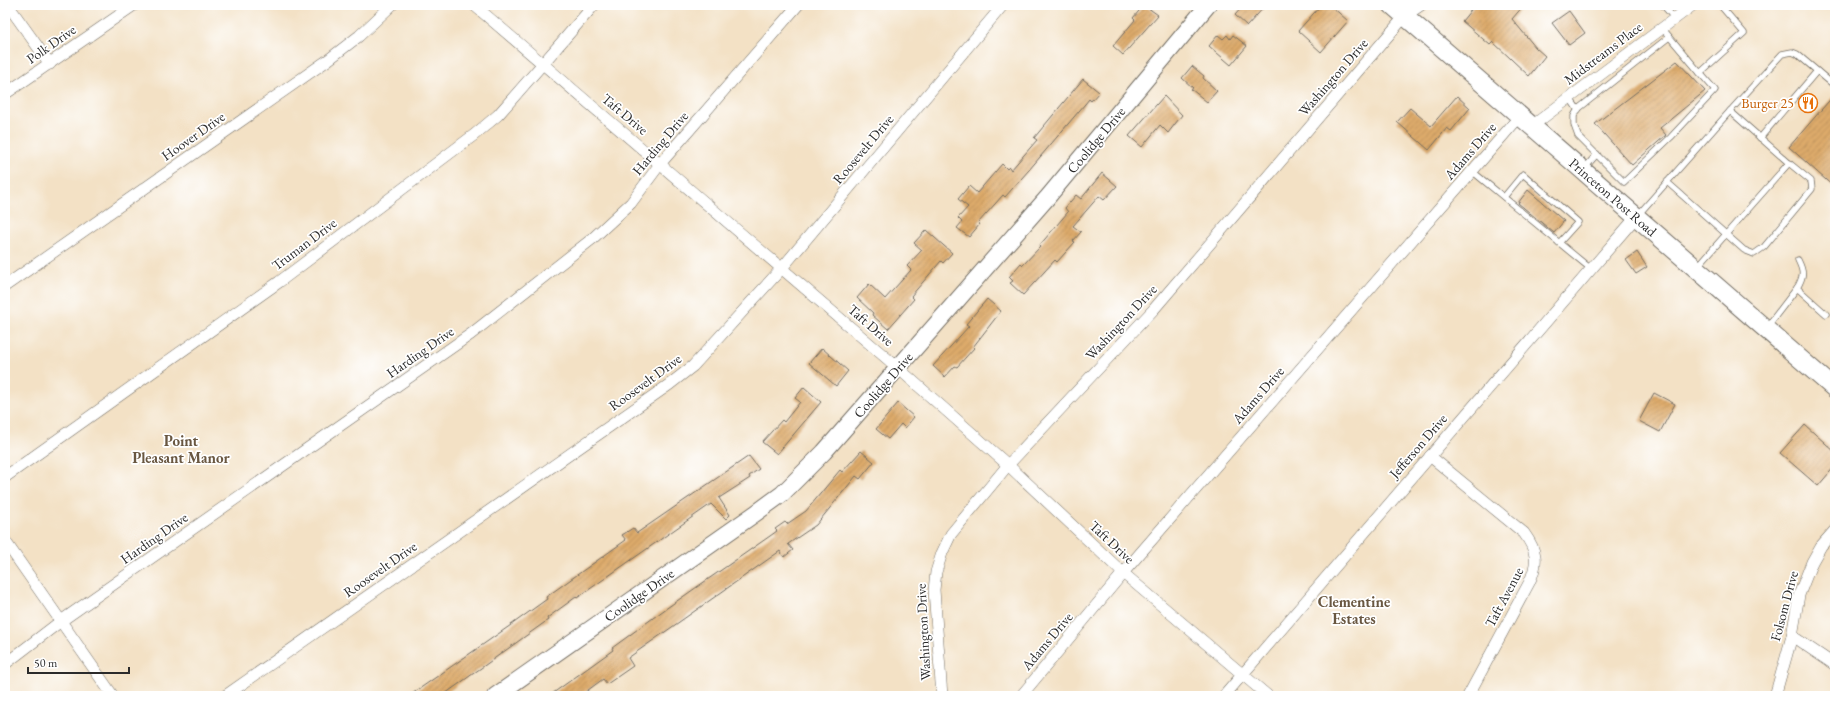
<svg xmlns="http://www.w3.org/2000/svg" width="1840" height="701" font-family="'EB Garamond',serif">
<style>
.building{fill:url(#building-hatch)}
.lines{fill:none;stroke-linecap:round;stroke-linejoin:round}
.lane-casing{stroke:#716b61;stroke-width:7}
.street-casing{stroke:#716b61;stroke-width:12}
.secondary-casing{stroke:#716b61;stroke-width:18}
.primary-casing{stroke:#716b61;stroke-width:20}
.lane{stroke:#fff;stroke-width:5.5}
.street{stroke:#fff;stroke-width:11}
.secondary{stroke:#fff;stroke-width:16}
.primary{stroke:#fff;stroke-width:18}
.labels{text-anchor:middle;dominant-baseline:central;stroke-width:3.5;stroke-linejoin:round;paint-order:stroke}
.street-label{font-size:14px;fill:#2b2b2b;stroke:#fff}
.food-label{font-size:14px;fill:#c56008;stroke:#fff;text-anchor:end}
.neighbourhood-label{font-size:15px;font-weight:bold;fill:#695741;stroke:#fff}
</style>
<defs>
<pattern id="building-hatch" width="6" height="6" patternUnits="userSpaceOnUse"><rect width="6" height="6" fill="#ddaa6b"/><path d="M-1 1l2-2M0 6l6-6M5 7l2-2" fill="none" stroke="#b38b58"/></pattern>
</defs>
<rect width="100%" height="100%" fill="#fff"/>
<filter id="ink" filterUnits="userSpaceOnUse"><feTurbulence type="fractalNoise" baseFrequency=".025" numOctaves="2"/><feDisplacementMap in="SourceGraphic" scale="8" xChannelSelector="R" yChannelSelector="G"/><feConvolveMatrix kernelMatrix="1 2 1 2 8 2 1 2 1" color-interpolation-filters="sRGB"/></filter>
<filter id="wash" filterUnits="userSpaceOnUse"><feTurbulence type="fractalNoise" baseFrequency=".012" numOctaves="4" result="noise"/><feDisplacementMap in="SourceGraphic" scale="16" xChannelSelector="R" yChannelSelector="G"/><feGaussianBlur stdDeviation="0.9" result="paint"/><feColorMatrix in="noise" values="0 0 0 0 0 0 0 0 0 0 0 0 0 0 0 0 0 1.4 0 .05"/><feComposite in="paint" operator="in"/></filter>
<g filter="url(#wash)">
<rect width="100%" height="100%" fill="#f3e1c5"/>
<g id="blocks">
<g class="building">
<polygon points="1144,5 1158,15 1123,55 1113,46 1135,20 1133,18"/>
<polygon points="1244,5 1266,5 1247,26 1235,15"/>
<polygon points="1321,5 1330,5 1348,21 1321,52 1298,31"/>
<polygon points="1475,5 1524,5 1512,19 1536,48 1545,56 1529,76 1493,42 1490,45 1462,21"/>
<polygon points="1569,11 1585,33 1569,45 1552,23"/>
<polygon points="1218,35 1223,39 1227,35 1230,39 1233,35 1247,46 1231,65 1209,46"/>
<polygon points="1677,61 1705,91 1660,128 1666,135 1632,165 1595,124"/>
<polygon points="1192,66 1204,76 1203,78 1217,91 1207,102 1191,89 1193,88 1182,78"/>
<polygon points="1083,79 1099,92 1091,101 1089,99 1085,104 1029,170 1005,197 1003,195 978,223 980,224 969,237 957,228 962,222 958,218 968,207 958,199 969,186 977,193 1002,164 1007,169 1009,167 1011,170 1037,140 1034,138"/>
<polygon points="1835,94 1835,188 1789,147"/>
<polygon points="1164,96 1182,115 1168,133 1160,125 1142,147 1129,136"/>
<polygon points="1457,96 1470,108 1451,131 1447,128 1429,150 1397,122 1410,108 1431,126"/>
<polygon points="1102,173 1117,186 1104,200 1099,196 1073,226 1081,232 1073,241 1075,242 1057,262 1055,260 1023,295 1010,283 1013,281 1009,277 1021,263 1023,265 1040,247 1039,246 1068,212 1065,208 1076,195 1081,199"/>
<polygon points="1528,190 1564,221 1554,233 1518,203"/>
<polygon points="926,230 952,253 943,263 941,261 911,296 914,299 888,329 872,315 873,313 857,298 869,284 885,299 911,270 907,266 922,250 914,243"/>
<polygon points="1637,252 1647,267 1636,274 1626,260"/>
<polygon points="987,299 1001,311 973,347 974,348 957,367 955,366 945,377 933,366 969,326 966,324"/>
<polygon points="822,348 848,371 836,386 809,363"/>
<polygon points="804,387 821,402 777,454 762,442 782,420 784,422 800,402 795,398"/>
<polygon points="1654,393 1675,404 1660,432 1639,421"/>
<polygon points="898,403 914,417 905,428 901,424 888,439 876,429"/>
<polygon points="1805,425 1835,452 1835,466 1818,486 1780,453"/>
<polygon points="861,451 874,462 860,479 856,476 816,525 788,544 793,550 784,557 780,551 628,658 633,666 607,684 603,679 580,696 549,696 613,650 612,648 664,610 770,536 777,531 775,529 785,522 787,524 806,511 840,470 842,472"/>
<polygon points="749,456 759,469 749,476 750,478 719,498 730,515 726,519 711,504 577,598 576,597 547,618 548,620 442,696 409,696 511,625 547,599 546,597 626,540 622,535 633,528 637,533"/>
</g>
</g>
</g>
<g filter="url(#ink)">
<use href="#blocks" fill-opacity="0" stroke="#716b61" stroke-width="1"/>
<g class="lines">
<g class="lane-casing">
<g id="lane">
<polyline points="1663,5 1675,19"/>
<polyline points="1662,28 1700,73 1744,33 1720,5"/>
<polyline points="1669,37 1578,109 1574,116 1574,125 1578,136 1624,182 1671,137 1715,90 1700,73"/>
<polyline points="1569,97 1578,110"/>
<polyline points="1730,111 1782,54 1792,52 1797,54 1835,86"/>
<polyline points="1760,138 1817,71"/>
<polyline points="1584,169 1597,154"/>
<polyline points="1472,171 1591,269"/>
<polyline points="1667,182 1744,250 1754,254 1764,247 1812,189 1811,181 1789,163"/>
<polyline points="1504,197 1523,174 1578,222 1559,243"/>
<polyline points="1638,215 1730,111 1789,163 1697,267"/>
<path d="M1797 288C1804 276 1804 272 1798 260"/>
<polyline points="1767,327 1797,288 1826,314"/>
</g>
</g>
<g class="street-casing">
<g id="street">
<polyline points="8,5 50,64"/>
<polyline points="474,5 898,368 1008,465 1123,573 1268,696"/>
<polyline points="5,94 134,5"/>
<polyline points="1532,126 1693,5"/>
<polyline points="5,286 328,60 359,36 392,5"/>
<path d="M1430 456 1524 533C1537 551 1539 562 1529 583L1468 696"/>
<polyline points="5,477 279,282 474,135 498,115 594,5"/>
<polyline points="5,541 113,696"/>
<polyline points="1792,636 1835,665"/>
<polyline points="5,664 61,621 471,334 592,239 631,203 660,164 798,5"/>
<polyline points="225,696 670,384 693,366 782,268 1003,5"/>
<polyline points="942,696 934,590 936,572 942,553 951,534 1008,465 1154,309 1405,16 1421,5"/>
<polyline points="1021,696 1123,573 1520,116"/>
<polyline points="1224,696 1636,217"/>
<polyline points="1775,696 1792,636 1799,595 1812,562 1821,546 1835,530"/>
</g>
</g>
<g class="secondary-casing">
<polyline id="secondary" points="495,696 756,513 782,494 824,452 1047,198 1208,5"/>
</g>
<g class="primary-casing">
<polyline id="primary" points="1392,5 1835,389"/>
</g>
<use href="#lane" class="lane"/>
<use href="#street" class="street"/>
<use href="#secondary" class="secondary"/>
<use href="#primary" class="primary"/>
</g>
</g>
<defs>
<g id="restaurant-ring" transform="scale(1)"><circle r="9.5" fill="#fff" stroke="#e8710a" stroke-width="1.5"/><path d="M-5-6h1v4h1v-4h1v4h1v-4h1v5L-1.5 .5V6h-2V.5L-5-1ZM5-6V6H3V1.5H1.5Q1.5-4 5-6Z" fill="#e8710a"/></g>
</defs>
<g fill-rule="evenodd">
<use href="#restaurant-ring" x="1808" y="103"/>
</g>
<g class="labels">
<g class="street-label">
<text transform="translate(51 44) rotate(-35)">Polk Drive</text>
<text transform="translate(1603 53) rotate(-37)">Midstreams Place</text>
<text transform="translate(1333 77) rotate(-49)">Washington Drive</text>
<text transform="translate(625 114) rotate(40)">Taft Drive</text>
<text transform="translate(193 136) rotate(-35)">Hoover Drive</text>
<text transform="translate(1096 140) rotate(-50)">Coolidge Drive</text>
<text transform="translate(660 143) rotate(-50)">Harding Drive</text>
<text transform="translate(863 149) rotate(-50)">Roosevelt Drive</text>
<text transform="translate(1470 151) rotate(-49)">Adams Drive</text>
<text transform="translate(1613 197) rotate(41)">Princeton Post Road</text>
<text transform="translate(304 244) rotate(-37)">Truman Drive</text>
<text transform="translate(1121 322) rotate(-47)">Washington Drive</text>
<text transform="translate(871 325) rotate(41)">Taft Drive</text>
<text transform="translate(420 352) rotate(-35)">Harding Drive</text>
<text transform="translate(645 382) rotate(-36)">Roosevelt Drive</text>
<text transform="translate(883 385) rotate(-49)">Coolidge Drive</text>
<text transform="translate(1258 395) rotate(-49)">Adams Drive</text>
<text transform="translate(1418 446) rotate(-49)">Jefferson Drive</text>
<text transform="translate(154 538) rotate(-35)">Harding Drive</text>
<text transform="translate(1112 542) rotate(43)">Taft Drive</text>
<text transform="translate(380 569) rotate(-35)">Roosevelt Drive</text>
<text transform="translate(639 595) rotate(-35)">Coolidge Drive</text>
<text transform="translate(1504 597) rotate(-62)">Taft Avenue</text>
<text transform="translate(1784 606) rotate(-75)">Folsom Drive</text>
<text transform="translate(923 632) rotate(-93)">Washington Drive</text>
<text transform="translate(1047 641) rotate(-50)">Adams Drive</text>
</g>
<g class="food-label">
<text x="1794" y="103">Burger 25</text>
</g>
<g class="neighbourhood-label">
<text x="181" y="440">Point<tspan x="181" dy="17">Pleasant Manor</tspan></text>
<text x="1354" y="601">Clementine<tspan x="1354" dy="17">Estates</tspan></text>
</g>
</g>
<rect width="1840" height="701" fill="none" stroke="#fff" stroke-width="20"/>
<path d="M28 667v6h101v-6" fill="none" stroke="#2b2b2b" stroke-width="2"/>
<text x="34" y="667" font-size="12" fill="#2b2b2b" stroke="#ffffff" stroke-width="3" paint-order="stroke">50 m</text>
</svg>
